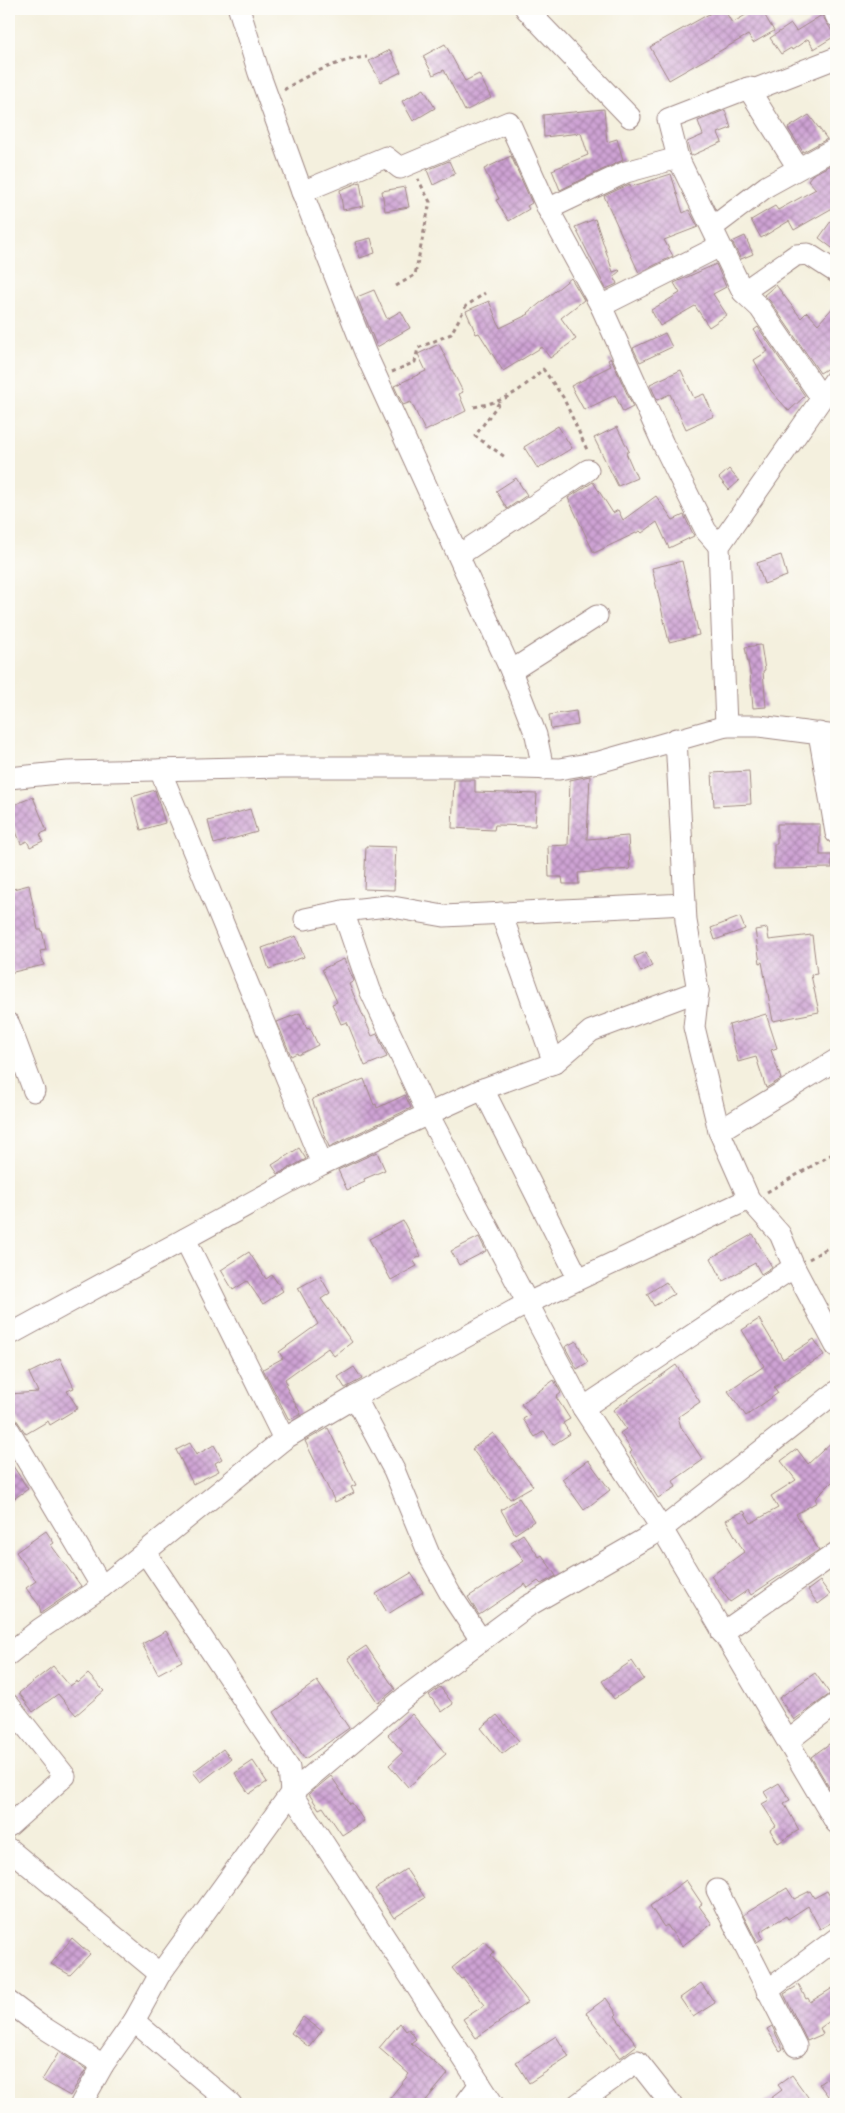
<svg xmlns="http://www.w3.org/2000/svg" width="845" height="2113" font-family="'Shantell Sans',sans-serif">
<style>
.building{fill:url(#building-cross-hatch)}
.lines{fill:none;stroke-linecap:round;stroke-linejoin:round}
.minor-casing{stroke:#9f8884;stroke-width:23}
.path{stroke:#9f8884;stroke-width:3;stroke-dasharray:4 4;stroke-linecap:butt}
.minor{stroke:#fff;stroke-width:21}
</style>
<defs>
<pattern id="building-cross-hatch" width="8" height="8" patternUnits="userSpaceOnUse" patternTransform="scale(1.25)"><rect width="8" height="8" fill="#cea3d4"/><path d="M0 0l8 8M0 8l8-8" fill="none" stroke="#a984ac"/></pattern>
</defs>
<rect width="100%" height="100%" fill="#fdfcf7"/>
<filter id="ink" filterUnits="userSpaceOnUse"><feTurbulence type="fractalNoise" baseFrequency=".02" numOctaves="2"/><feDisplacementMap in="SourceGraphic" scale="10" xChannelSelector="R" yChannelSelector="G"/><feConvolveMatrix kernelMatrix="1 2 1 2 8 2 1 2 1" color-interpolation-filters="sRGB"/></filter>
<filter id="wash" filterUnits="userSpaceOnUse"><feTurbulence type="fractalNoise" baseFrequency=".0096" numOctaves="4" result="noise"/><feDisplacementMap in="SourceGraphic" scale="20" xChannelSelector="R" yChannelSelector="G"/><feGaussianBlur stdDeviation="1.12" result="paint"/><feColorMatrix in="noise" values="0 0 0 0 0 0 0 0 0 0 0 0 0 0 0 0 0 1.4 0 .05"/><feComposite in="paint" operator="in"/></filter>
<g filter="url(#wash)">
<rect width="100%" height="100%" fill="#f4f0de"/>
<g id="blocks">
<g class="building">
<polygon points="718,9 724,9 732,23 756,9 761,9 774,31 753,43 748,35 669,80 650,47"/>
<polygon points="822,15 835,36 814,49 808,39 792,50 791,48 781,54 770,38 791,24 796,31"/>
<polygon points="445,44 465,81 479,74 491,98 465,111 444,70 433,75 423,56"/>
<polygon points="390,50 401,72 381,82 369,61"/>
<polygon points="424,89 435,108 413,121 402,101"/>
<polygon points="604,109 607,142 617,139 623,160 560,190 552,170 588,155 581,133 544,137 543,115"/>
<polygon points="725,110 731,128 718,133 722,142 691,156 687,142 703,135 698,121"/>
<polygon points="809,115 827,139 803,152 788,128"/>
<polygon points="511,156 532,203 527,206 529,209 509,221 496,200 499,199 484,169"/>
<polygon points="449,161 455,174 433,185 427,170"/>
<polygon points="836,162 836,206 794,230 789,221 761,238 751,220 775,206 778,210 816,189 808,180 812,175"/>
<polygon points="671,174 683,213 689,210 698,227 664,240 673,256 639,273 604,196 630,184 630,187"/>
<polygon points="360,182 364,206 343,210 340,190"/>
<polygon points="405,187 409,207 385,211 382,191"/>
<polygon points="836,214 836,251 819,238"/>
<polygon points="595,219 613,272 619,270 620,271 614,276 617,284 606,289 575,227"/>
<polygon points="745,236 753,254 741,259 732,242"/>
<polygon points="371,238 375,253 360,258 355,242"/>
<polygon points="716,264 726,287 713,294 727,315 709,327 695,306 660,326 651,310 680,293 674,283"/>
<polygon points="571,278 584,300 561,318 576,339 550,358 542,347 503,371 479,333 476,334 466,311 489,301 500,328 529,314 528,313"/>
<polygon points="776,285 801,318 807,312 818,324 836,304 836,363 820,373 770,301 764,295"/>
<polygon points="374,290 387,319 401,311 410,328 377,347 357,297"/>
<polygon points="758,327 805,396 789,411 771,391 754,360 768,351 754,330"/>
<polygon points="665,333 672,347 640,362 633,348"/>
<polygon points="439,344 463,392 459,394 466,411 425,431 411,402 403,405 394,386 426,371 418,354"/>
<polygon points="611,358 633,407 623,412 615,395 584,410 571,386 611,366 608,360"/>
<polygon points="681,370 694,398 704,394 714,416 686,429 670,394 657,400 650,384"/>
<polygon points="558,426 572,448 538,469 524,447"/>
<polygon points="617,427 629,451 626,453 637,478 618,486 594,438"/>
<polygon points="729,469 739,481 729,490 719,478"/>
<polygon points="516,478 527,495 507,509 496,491"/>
<polygon points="593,482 613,513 618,510 623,520 656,496 673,520 684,515 694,536 669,548 657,522 642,533 640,531 594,553 568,498"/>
<polygon points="781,555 787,576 764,584 757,563"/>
<polygon points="682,561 699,635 669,642 652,568"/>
<polygon points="761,645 765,670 763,671 766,707 753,708 750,673 745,647"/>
<polygon points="576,711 578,725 551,729 549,715"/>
<polygon points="749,771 751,804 714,806 712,773"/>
<polygon points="590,776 587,839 628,836 630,869 578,873 579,884 563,884 562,877 549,877 548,846 568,845 570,780"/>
<polygon points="454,780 475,780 475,792 537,794 535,826 495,825 494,830 452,828"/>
<polygon points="155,790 165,823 141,830 132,797"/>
<polygon points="33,797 47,831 40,834 43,841 30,847 27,841 21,844 9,814 9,807"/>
<polygon points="250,809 257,832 214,844 208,821"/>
<polygon points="777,824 820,824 820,855 832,855 832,868 774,869 774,844 777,844"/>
<polygon points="366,846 396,847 394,890 364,889"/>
<polygon points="29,885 38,930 42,930 46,950 40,951 44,965 9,973 9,890"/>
<polygon points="740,917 745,929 715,940 711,928"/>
<polygon points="767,928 769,940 812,935 817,974 811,975 819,1012 773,1021 762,962 760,963 755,930"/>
<polygon points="296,936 304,957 269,969 262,948"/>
<polygon points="646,952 652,966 641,972 634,957"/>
<polygon points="344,959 354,981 349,984 372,1036 377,1034 387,1057 365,1066 347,1022 341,1024 332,1004 337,1002 322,969"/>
<polygon points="300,1013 307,1029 310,1028 318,1045 298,1055 297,1053 291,1056 277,1022"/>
<polygon points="766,1014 777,1048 771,1050 781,1079 766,1088 756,1057 738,1062 729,1025"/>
<polygon points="364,1079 374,1105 376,1104 377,1108 405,1095 411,1108 329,1147 312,1099"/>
<polygon points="299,1148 306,1159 278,1174 272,1165"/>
<polygon points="377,1152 385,1170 364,1179 365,1182 347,1190 338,1170"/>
<polygon points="403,1221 421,1256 413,1260 417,1266 391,1280 369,1239"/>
<polygon points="753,1234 772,1267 761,1274 755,1263 723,1281 711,1258"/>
<polygon points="479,1237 486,1251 459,1265 451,1251"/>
<polygon points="249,1252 266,1279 272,1275 283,1291 263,1304 247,1281 233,1290 221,1270"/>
<polygon points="320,1276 330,1293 321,1299 352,1342 334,1356 328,1348 285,1379 287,1384 285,1385 301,1414 289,1420 263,1369 283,1358 279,1352 318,1324 298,1288"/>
<polygon points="666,1282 674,1294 654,1306 647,1294"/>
<polygon points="759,1319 783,1359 814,1339 824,1355 774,1387 778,1393 746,1416 728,1391 764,1366 742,1330"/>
<polygon points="576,1341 588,1362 577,1369 565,1347"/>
<polygon points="60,1358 74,1388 67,1391 78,1408 50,1425 48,1421 26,1434 16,1419 9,1418 9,1394 38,1392 29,1373"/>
<polygon points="676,1365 700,1402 678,1417 681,1427 703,1460 673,1481 676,1487 658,1498 630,1453 632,1451 620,1433 626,1429 613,1410"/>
<polygon points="354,1367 362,1379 345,1388 338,1377"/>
<polygon points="554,1380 561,1393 556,1397 570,1419 563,1423 570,1434 553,1445 544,1431 535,1437 523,1419 530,1415 521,1404"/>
<polygon points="328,1428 356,1485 351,1487 354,1493 335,1502 305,1441"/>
<polygon points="493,1433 533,1486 510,1499 472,1449"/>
<polygon points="836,1438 836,1478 815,1499 817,1502 796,1514 819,1550 751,1595 748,1590 730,1602 711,1576 744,1552 726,1520 744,1511 751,1523 778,1508 771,1496 796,1480 781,1461 797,1449 808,1464"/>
<polygon points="190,1443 196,1455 214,1445 222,1459 215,1463 219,1471 193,1484 176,1450"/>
<polygon points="9,1460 28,1489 9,1502"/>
<polygon points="588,1460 610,1490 584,1510 562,1479"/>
<polygon points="519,1498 534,1521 515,1534 501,1510"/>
<polygon points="46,1531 54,1543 51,1545 81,1586 41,1613 39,1605 26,1588 36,1581 16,1552"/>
<polygon points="523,1534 539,1557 542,1555 556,1576 541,1584 538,1581 528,1588 525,1584 479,1615 468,1597 524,1561 511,1542"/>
<polygon points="411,1573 423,1592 388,1614 376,1594"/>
<polygon points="820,1581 830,1595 818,1604 808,1590"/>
<polygon points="166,1631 182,1661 158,1674 142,1644"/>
<polygon points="366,1646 395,1689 378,1703 348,1658"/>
<polygon points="632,1661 644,1679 614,1699 602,1681"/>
<polygon points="53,1666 70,1686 77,1681 78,1683 88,1674 104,1691 76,1715 58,1694 33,1712 19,1693"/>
<polygon points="815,1673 830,1694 794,1720 779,1698"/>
<polygon points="317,1681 349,1728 305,1759 274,1712"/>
<polygon points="440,1687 453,1704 442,1712 429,1695"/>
<polygon points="412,1714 446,1754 408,1787 389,1765 403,1752 388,1735"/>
<polygon points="497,1715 519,1741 502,1754 481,1728"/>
<polygon points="836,1739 836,1799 811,1757"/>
<polygon points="223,1749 231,1759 201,1782 193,1772"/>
<polygon points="253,1761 267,1782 249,1794 235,1773"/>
<polygon points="331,1776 350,1804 352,1803 364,1821 342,1835 323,1807 319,1809 309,1794"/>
<polygon points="779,1783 790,1800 784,1803 799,1830 778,1843 770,1830 776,1826 762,1804 769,1800 764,1792"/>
<polygon points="406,1869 425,1898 394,1918 375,1889"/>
<polygon points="686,1880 702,1904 699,1906 712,1924 682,1946 667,1925 664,1927 650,1906"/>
<polygon points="787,1888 794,1899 810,1891 814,1898 827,1891 836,1908 836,1920 820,1929 808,1906 788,1919 786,1916 760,1932 763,1938 757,1942 743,1915"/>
<polygon points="72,1938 90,1954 70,1975 51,1964"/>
<polygon points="485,1941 494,1952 491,1955 528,2002 476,2038 463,2019 485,2005 463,1978 461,1979 452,1968"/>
<polygon points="701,1983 715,2003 693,2017 680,1998"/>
<polygon points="799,1985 806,1999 808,1998 810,2002 836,1986 836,2017 820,2028 823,2034 807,2041 784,1994"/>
<polygon points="606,1998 617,2014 615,2016 637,2045 620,2058 586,2013"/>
<polygon points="303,2017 322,2031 309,2047 291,2033"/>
<polygon points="400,2023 406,2031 409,2029 416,2039 411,2043 448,2074 423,2104 385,2104 409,2074 379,2048"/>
<polygon points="772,2026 783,2049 780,2051 767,2029"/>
<polygon points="556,2036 569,2057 529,2083 516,2062"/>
<polygon points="59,2052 86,2069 70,2096 42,2080"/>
<polygon points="836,2072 836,2104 834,2104 819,2084"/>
<polygon points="792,2075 813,2104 763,2104 782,2090 778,2085"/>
</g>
</g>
</g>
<g filter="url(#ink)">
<use href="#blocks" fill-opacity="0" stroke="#9f8884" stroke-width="1"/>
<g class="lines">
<g class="minor-casing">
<g id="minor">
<polyline points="239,9 259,73 302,192 365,352 511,671 536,735 543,769"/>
<polyline points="526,9 630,117"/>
<polyline points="834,9 836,16"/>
<polyline points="748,88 798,168"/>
<polyline points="302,192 386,157 400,168 509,122 548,209 601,306 663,444 706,531 719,546"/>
<polyline points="548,209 626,172 678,158"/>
<polyline points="713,227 767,186 836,148"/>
<polyline points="743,292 796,255 808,254 836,272"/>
<polyline points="601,306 720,246"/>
<polyline points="821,397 760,308 743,292 678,158 668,119 748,88 756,89 836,58"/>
<polyline points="459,555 588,470"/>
<polyline points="511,671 597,616"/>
<polyline points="726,726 719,546 836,378"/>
<polyline points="819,733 836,833"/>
<polyline points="676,739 686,921 698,991 694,1027 719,1131 749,1199 780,1234 794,1267 836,1346"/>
<polyline points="160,770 322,1164"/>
<polyline points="9,778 68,772 282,767 483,767 559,769 599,762 726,726 759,726 836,736"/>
<polyline points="501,913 554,1063"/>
<polyline points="305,919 343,911 387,906 444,916 685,904"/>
<polyline points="698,991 591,1031 554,1063 483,1089 428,1114 583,1408 662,1529 836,1823"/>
<polyline points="9,1024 34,1091"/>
<polyline points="483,1089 578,1278"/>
<polyline points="719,1131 836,1060"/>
<polyline points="185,1239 284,1439"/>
<polyline points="9,1335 322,1164 428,1114 370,990 343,911"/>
<polyline points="355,1397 394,1470 431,1559 451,1595 481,1640"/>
<polyline points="583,1408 794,1267"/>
<polyline points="9,1430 102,1587"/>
<polyline points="145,1552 289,1768 291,1793 493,2104"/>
<polyline points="722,1633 836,1553"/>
<polyline points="9,1654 40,1629 102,1587 284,1439 355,1397 528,1303 749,1199"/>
<polyline points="9,1705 65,1776 9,1826"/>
<polyline points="788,1741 836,1704"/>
<polyline points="9,1849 160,1974"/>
<polyline points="717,1890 796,2046"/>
<polyline points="767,1991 836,1939"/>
<polyline points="9,2002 38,2024 103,2065"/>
<polyline points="134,2021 231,2104"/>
<polyline points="81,2104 103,2065 134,2021 160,1974 291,1793 404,1698 528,1606 662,1529 836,1392"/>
<polyline points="465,2104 480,2084"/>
<polyline points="578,2104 637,2061 671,2104"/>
</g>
</g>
<g class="path">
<path d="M284 90C305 75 341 59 367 57"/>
<polyline points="396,286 415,275 430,202 418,179"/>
<polyline points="392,372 415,362 418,348 451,334 466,306 485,293"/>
<polyline points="499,403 475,436 505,457"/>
<path d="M474 407C508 400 518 393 543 369L563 397 588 452"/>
<polyline points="767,1192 836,1152"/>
<polyline points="809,1259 836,1243"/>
</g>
<use href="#minor" class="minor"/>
</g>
</g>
<rect width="845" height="2113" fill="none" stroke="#fdfcf7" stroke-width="30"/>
</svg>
